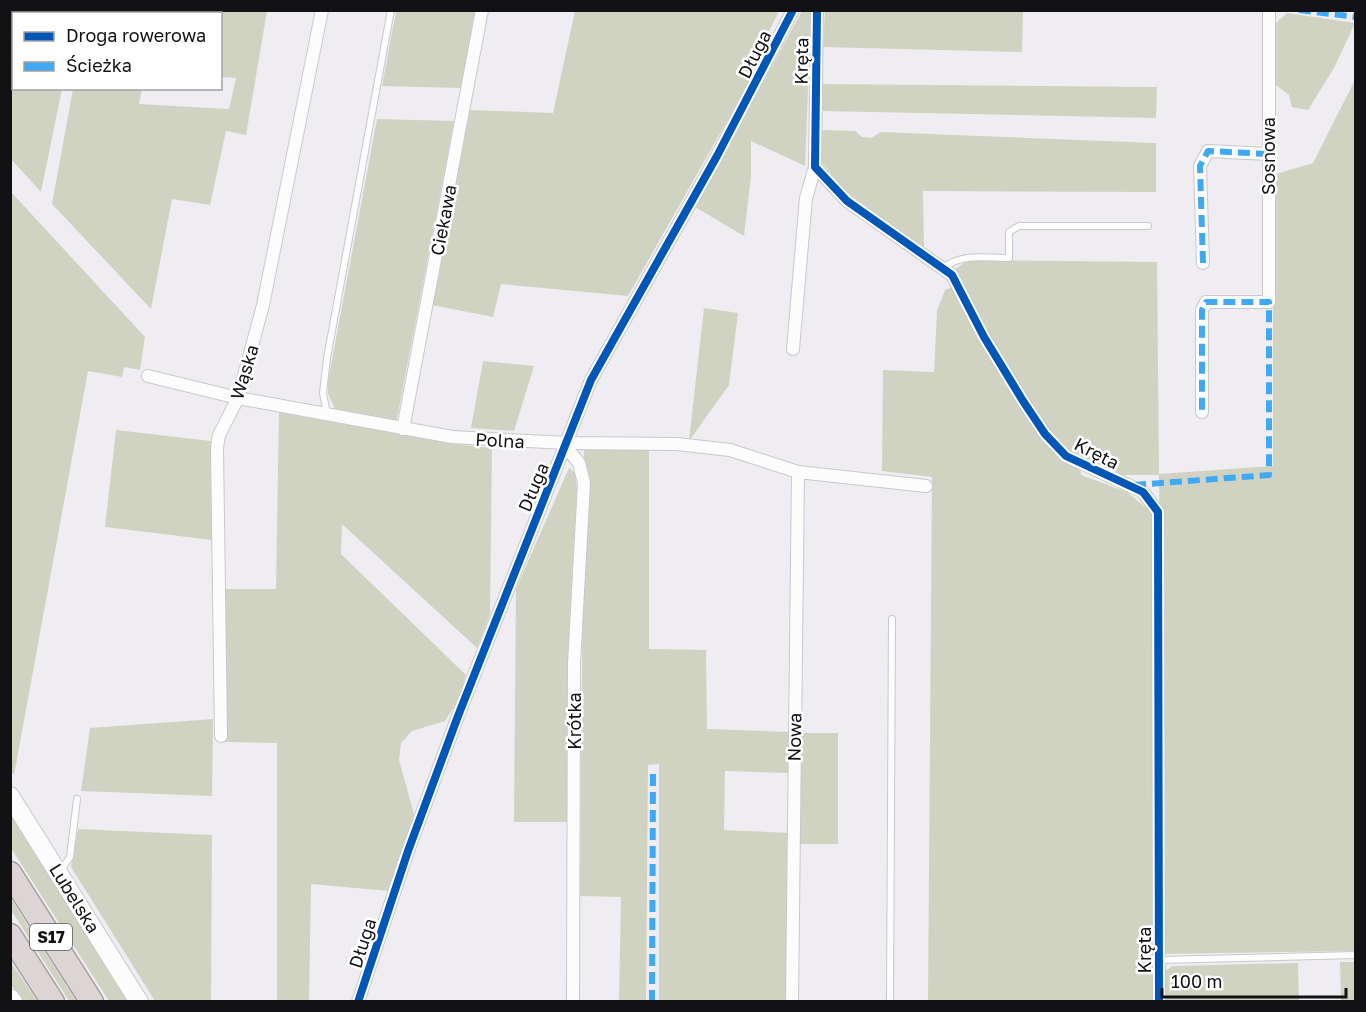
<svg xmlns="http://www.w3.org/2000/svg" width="1366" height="1012" font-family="'Golos Text',sans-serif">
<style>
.green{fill:#d1d3c2}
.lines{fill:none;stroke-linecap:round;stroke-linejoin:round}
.lane-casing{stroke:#c9c8cb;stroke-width:8}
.street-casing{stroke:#c9c8cb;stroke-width:14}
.secondary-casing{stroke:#c9c8cb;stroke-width:20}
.highway-casing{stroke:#a99fa1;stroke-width:25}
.lane{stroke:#fdfcfd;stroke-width:6}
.street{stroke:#fdfcfd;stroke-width:12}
.secondary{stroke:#fdfcfd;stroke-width:18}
.highway{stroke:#ddd4d5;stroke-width:22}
.quiet{stroke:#3fa9f5;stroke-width:6;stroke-dasharray:12 6;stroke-linecap:butt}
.cycleway-casing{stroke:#fff;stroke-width:11}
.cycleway{stroke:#0057b8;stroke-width:8}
.labels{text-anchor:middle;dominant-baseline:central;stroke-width:5;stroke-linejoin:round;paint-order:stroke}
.shield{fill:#fff;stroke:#59585a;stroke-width:1.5}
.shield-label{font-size:16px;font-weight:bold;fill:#121114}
.street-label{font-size:18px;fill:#121114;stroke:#fff}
</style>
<rect width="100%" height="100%" fill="#efedf1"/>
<g class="green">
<polygon points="11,10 77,11 76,14 14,14 14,88 62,89 41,192 11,159"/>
<polygon points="88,10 267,11 246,135 226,131 210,205 172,199 151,309 52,204 73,89 142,89 139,104 229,109 236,78 221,77 220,14 87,13"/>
<polygon points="396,11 476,11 461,88 382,86"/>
<polygon points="575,11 779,11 752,66 752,77 628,296 501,284 493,317 432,305 470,110 553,113"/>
<polygon points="802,11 811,11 805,166 751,141 751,176 744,236 695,207"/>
<polygon points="825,11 1023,11 1022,52 823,47"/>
<polygon points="1287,13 1355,23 1334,68 1308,110 1292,107 1289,95 1276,85 1274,25"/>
<polygon points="1355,80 1355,951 1164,954 1159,475 1117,475 1080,459 1081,475 1127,492 1153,513 1153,1001 928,1001 932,477 882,471 883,370 934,372 937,311 945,290 964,282 954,270 968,260 1157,262 1159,474 1273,466 1273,175 1313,163"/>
<polygon points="821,84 1157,87 1156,118 821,111"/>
<polygon points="377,119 454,121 396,424 336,411 328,394 328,381"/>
<polygon points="821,130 855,131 862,137 871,138 881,132 1156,143 1156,192 923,191 924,250 846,191 821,162"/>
<polygon points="11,192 145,337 140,370 124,367 122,377 88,371 14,775 10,769"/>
<polygon points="704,308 738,313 729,385 689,441"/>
<polygon points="483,361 534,366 514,431 471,428"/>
<polygon points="279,408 378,426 445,443 492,448 490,615 477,648 342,524 341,554 466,675 457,702 445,721 412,731 401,743 399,760 414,814 389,891 311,884 309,1001 277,1001 277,743 225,742 223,589 276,589"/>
<polygon points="116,430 211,441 212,540 105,527"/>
<polygon points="584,447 649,448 649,649 706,650 707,729 790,732 790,773 725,771 724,830 789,833 788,1001 659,1001 659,764 648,765 646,1001 619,1001 621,897 580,896"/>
<polygon points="569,468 575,473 577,489 572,576 569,822 514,822 516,589"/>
<polygon points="213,719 212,796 81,791 90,728"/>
<rect x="800" y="733" width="38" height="111"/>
<polygon points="10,808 134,1001 109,1001 11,848"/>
<polygon points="78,829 212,835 211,1001 155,1001 71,867"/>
<polygon points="11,899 76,1001 69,1001 11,910"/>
<polygon points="10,961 37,1001 22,1001 11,984"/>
<polygon points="1340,962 1355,962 1355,1001 1341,1001"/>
<polygon points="1298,963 1299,1001 1165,1002 1165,971 1173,966"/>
</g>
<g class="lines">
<g class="lane-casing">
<g id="lane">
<path d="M943 268C962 253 985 258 1009 258V232L1019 226H1148"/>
<polyline points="327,414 323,393 327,358 391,10"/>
<polyline points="61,870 70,857 77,799"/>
<polyline points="1160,960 1356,955"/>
<polyline points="890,1002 892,619"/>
</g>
</g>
<g class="street-casing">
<g id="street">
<polyline points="817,10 815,167 847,201 952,275 984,337 1023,401 1045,434 1066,456 1143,492 1158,512 1159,1002"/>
<polyline points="1203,263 1200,166 1208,151 1268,154"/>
<polyline points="793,349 806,198 815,167"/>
<polyline points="148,376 238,398 452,437 567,443 677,444 730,450 798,472 926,486"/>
<polyline points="1202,412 1202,310 1206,302 1269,302 1269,10"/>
<polyline points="403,429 482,10"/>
<polyline points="566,447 579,463 584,483 574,664 573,1002"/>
<polyline points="221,736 217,448 219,435 238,398 263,305 322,10"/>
<polyline points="358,1002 408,851 458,716 591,380 717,156 793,10"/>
<polyline points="792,1002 798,472"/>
</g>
</g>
<g class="secondary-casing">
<g id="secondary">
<polyline points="10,796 139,1002"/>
<polyline points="10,998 13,1002"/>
</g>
</g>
<g class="highway-casing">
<g id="highway">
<polyline points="10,873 92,1002"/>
<polyline points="10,935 53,1002"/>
</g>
</g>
<use href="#lane" class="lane"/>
<use href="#street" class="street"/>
<use href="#secondary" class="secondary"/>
<use href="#highway" class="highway"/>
<g class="quiet">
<polyline points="1299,10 1356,17"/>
<polyline points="1203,263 1200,166 1208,151 1268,154"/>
<polyline points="1134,485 1269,475 1269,302 1206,302 1202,310 1202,412"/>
<polyline points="652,1002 653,773"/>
</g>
<g class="cycleway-casing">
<g id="cycleway">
<polyline points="817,10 815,167 847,201 952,275 984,337 1023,401 1045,434 1066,456 1143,492 1158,512 1159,1002"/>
<polyline points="358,1002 408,851 458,716 591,380 717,156 793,10"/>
</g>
</g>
<use href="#cycleway" class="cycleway"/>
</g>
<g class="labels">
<rect class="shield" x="30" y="924" width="42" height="26" rx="4.5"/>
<g class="shield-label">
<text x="51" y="937">S17</text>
</g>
<g class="street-label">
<text transform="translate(754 54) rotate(-63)">Długa</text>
<text transform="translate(801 61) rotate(-89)">Kręta</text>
<text transform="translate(1268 156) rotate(-90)">Sosnowa</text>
<text transform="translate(443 220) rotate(-79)">Ciekawa</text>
<text transform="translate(244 372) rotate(-73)">Wąska</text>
<text transform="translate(500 440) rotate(3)">Polna</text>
<text transform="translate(1097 453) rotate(27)">Kręta</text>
<text transform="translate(533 487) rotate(-67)">Długa</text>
<text transform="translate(574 721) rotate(-90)">Krótka</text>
<text transform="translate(794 737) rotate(-89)">Nowa</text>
<text transform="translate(75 898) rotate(58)">Lubelska</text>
<text transform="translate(362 943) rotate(-72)">Długa</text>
<text transform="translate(1144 950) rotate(-90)">Kręta</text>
</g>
</g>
<rect width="1366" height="1012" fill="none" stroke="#121114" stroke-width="24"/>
<rect x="12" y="12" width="210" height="78" fill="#ffffff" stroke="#a0a0a1" stroke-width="1.5"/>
<rect x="24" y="32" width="30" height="9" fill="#0057b8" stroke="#a0a0a1" stroke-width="1.5"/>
<text x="66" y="42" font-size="18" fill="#121114">Droga rowerowa</text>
<rect x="24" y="62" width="30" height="9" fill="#3fa9f5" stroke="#a0a0a1" stroke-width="1.5"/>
<text x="66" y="72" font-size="18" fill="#121114">Ścieżka</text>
<path d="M1162 988v9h184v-9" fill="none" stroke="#121114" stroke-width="3"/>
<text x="1171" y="988" font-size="18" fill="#121114" stroke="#ffffff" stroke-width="4.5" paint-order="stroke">100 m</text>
</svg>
